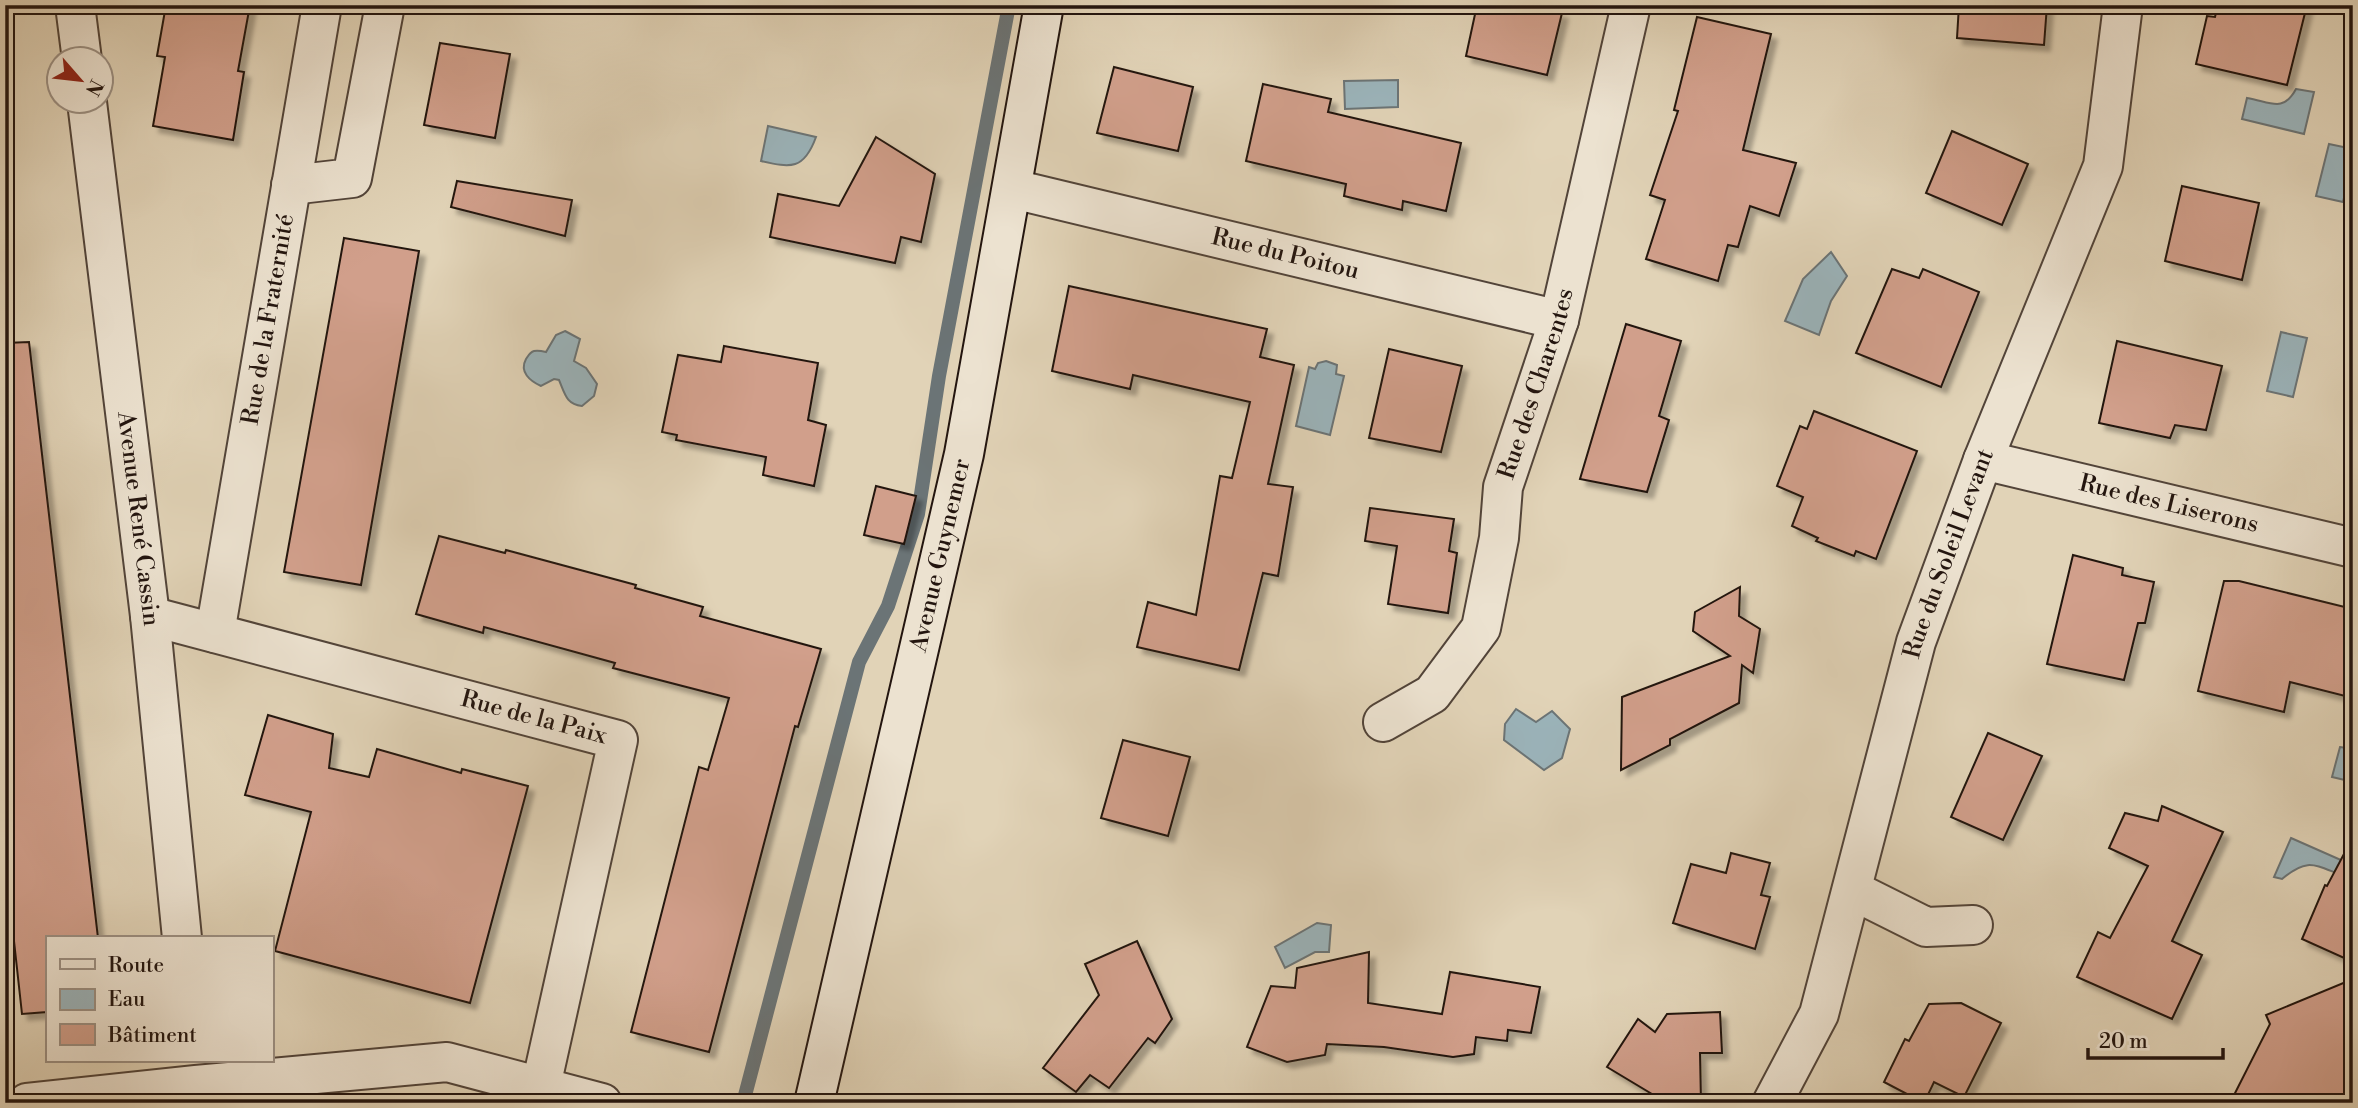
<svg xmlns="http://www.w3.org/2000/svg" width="2358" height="1108" font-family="'Libre Bodoni',serif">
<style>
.water{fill:#9bb4bb;stroke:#6b7476;stroke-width:2}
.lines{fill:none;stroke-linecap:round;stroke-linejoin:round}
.stream{stroke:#6b7476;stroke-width:14}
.building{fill:#d19f8b;stroke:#23150f;stroke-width:2;filter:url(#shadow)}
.street-casing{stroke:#524439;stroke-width:42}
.secondary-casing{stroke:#23150f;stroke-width:42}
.street{stroke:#ece2d0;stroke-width:38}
.secondary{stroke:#ece2d0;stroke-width:38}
.labels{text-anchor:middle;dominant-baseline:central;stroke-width:7;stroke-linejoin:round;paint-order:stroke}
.street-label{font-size:24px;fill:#23150f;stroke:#ece2d0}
</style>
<defs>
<filter id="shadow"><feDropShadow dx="6" dy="6" stdDeviation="2" flood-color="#0004"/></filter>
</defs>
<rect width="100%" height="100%" fill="#e1d3b7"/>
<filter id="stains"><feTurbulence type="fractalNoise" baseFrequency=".00286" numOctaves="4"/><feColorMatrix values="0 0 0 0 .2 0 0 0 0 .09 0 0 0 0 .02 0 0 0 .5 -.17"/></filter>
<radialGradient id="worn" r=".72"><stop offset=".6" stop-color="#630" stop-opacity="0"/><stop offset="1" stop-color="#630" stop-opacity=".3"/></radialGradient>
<g class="water">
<polygon points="1398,80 1398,107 1345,109 1344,81"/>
<path d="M2296 89 2314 92 2304 134 2242 119 2247 98C2271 102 2283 113 2296 89Z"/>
<path d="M768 126 816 137C804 170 791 168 761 161Z"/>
<polygon points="2329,144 2353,149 2353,161 2343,202 2316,196"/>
<polygon points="1831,252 1847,276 1831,301 1819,335 1785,321 1803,279"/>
<path d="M565 331 580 339 574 361 586 368 597 384 594 396 582 406C566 404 565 394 559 380L554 379 541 386C530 381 519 372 526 359 528 356 530 352 534 351 538 350 542 351 546 352L556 335Z"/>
<polygon points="2281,332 2307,338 2293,397 2267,391"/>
<polygon points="1326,361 1337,365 1336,374 1344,376 1330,435 1296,426 1309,367 1315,369 1318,363"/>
<polygon points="1516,709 1536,722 1552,711 1570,729 1562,758 1544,770 1504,740 1505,724"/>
<polygon points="2340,747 2353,749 2353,782 2332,777"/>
<path d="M2291 838 2350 864 2344 876C2314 865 2308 857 2282 879L2274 877Z"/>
<polygon points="1317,923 1331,925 1329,952 1315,952 1285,968 1275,947"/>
</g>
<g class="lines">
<polyline class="stream" points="743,1103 859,662 888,606 918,514 939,376 1009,5"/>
</g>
<g class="building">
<polygon points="166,5 250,5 238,71 244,72 233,140 153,126 165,57 157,56"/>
<polygon points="1477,5 1551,5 1550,10 1562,13 1547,75 1466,56"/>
<polygon points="1959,5 2047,5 2044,45 1957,38"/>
<polygon points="2218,5 2307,5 2287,85 2196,64 2207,16 2215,17"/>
<polygon points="1697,17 1771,34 1743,150 1796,163 1779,216 1750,206 1738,247 1728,245 1718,281 1646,259 1665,200 1650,195 1678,111 1674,110"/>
<polygon points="440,43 510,54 495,138 424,125"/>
<polygon points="1114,67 1193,87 1178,151 1097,133"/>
<polygon points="1263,84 1331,99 1328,112 1461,143 1446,211 1403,201 1402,210 1344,196 1346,184 1246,161"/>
<polygon points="1952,131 2028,164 2002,225 1926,193"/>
<polygon points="876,137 935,174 921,242 901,237 895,263 770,237 778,194 839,206"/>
<polygon points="457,181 572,200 565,236 451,207"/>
<polygon points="2182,186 2259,203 2242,280 2165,261"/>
<polygon points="344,238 419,251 361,585 284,572"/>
<polygon points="1892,269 1919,278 1923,269 1979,292 1941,387 1856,353"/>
<polygon points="1069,286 1267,329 1260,357 1294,365 1268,484 1293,487 1278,576 1263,573 1239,670 1137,647 1148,602 1196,615 1220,476 1232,478 1250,402 1133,375 1130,389 1052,371"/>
<polygon points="1626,324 1681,341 1659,416 1669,420 1647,492 1580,479"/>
<polygon points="2117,341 2222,366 2206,430 2175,425 2170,438 2099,423"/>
<polygon points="29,342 98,938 47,938 47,1012 22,1014 5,859 5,343"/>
<polygon points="724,346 818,363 808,420 826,425 814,486 763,475 766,457 676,440 677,435 662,432 678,355 721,362"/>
<polygon points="1389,349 1462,366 1441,452 1369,438"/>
<polygon points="1814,411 1917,451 1876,559 1856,551 1854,556 1816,541 1818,538 1792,526 1803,497 1777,486 1800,426 1807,429"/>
<polygon points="876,486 916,496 904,544 864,535"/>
<polygon points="1370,508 1454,519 1449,551 1457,553 1448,613 1388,604 1397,546 1365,541"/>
<polygon points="439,536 505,553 506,550 636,585 635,588 703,607 700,616 821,649 798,727 795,726 709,1052 631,1032 699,767 708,770 729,698 613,668 615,663 484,627 483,633 416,614"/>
<polygon points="2073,555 2123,568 2122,575 2154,582 2145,623 2138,623 2124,680 2047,664"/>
<polygon points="2224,581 2239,581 2353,609 2353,698 2290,682 2284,712 2198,691"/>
<polygon points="1740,587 1739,616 1760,629 1753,673 1742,665 1739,703 1670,739 1670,745 1621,770 1622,697 1730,656 1693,631 1695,612"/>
<polygon points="268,715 333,734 329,768 369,777 377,749 461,773 462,769 528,786 470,1003 275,951 311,812 245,795"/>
<polygon points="1988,733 2042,756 2003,840 1951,817"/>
<polygon points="1123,740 1190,757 1168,836 1101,818"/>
<polygon points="2162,806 2223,832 2172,941 2202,955 2172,1019 2077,977 2098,932 2110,938 2148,866 2109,848 2125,813 2158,821"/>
<polygon points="2353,837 2353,962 2302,939 2325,885 2327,886"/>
<polygon points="1731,853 1770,863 1761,895 1770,897 1755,949 1673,923 1691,864 1726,873"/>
<polygon points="1137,941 1172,1019 1155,1043 1148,1038 1109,1088 1090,1075 1076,1092 1043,1068 1099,995 1085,964"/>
<polygon points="1369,952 1368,1003 1442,1014 1450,972 1540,987 1531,1033 1508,1030 1507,1041 1476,1037 1474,1054 1453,1057 1384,1047 1327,1044 1325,1055 1287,1062 1247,1047 1271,986 1295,988 1297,968"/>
<polygon points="2353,979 2353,1103 2230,1103 2270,1024 2266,1015"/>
<polygon points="1961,1003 2001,1023 1964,1097 1934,1082 1924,1103 1884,1082 1905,1039 1909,1041 1929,1004"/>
<polygon points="1720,1012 1722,1053 1700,1053 1701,1103 1667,1103 1607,1067 1638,1019 1655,1032 1667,1014"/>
</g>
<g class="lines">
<g class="street-casing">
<g id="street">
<polyline points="75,5 82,60"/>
<path id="s1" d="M87 102 150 616 182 938"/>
<polyline points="291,185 352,178 385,5"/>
<path id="s2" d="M1013 189 1559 320"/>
<path id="s3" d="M1983 460 2353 548"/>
<path id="s4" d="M150 616 618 740 541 1086"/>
<path id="s5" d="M215 633 322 5"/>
<path id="s6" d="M1383 722 1432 694 1481 628 1499 538 1503 487 1559 320 1631 5"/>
<polyline points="1852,890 1926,927 1973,925"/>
<polyline points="27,1103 196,1085 447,1062 602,1103"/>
<path id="s7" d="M1772 1103 1819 1014 1916 642 1983 460 2103 166 2123 5"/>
</g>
</g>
<g class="secondary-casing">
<g id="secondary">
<path id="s8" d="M814 1103 964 454 1044 5"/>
</g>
</g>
<use href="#street" class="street"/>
<use href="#secondary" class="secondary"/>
</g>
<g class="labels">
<g class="street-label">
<text stroke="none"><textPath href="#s2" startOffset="280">Rue du Poitou</textPath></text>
<text stroke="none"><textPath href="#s5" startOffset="318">Rue de la Fraternité</textPath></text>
<text stroke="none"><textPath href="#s6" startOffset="390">Rue des Charentes</textPath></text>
<text stroke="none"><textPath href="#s3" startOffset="191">Rue des Liserons</textPath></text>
<text stroke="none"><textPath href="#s1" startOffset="420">Avenue René Cassin</textPath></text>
<text stroke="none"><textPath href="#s7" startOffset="579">Rue du Soleil Levant</textPath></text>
<text stroke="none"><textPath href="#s8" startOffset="562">Avenue Guynemer</textPath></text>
<text stroke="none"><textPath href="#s4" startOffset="397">Rue de la Paix</textPath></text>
</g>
</g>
<rect width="2358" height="1108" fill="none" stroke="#e1d3b7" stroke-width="28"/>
<rect x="7" y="7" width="2344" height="1094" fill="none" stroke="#23150f" stroke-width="3.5"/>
<rect x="14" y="14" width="2330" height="1080" fill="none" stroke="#23150f" stroke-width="2"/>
<rect x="46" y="936" width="228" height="126" fill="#ece2d0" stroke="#9c9083" stroke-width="2"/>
<rect x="60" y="959" width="35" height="10" fill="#ece2d0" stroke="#9c9083" stroke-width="2"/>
<text x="108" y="972" font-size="21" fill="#23150f">Route</text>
<rect x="60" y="989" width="35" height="21" fill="#9bb4bb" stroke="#9c9083" stroke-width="2"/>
<text x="108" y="1006" font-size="21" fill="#23150f">Eau</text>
<rect x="60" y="1024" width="35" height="21" fill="#d19f8b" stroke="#9c9083" stroke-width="2"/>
<text x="108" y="1042" font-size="21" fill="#23150f">Bâtiment</text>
<g transform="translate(80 80) rotate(118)"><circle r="33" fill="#ece2d0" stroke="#9c9083" stroke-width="2"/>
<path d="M0-5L12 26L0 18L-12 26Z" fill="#8f2418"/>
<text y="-10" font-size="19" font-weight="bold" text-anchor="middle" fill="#23150f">N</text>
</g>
<path d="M2088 1048v10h135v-10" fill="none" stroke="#23150f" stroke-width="3.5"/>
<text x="2099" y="1048" font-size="21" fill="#23150f" stroke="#ece2d0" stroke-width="5" paint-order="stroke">20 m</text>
<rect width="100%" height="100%" filter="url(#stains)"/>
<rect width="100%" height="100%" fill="url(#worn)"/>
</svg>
